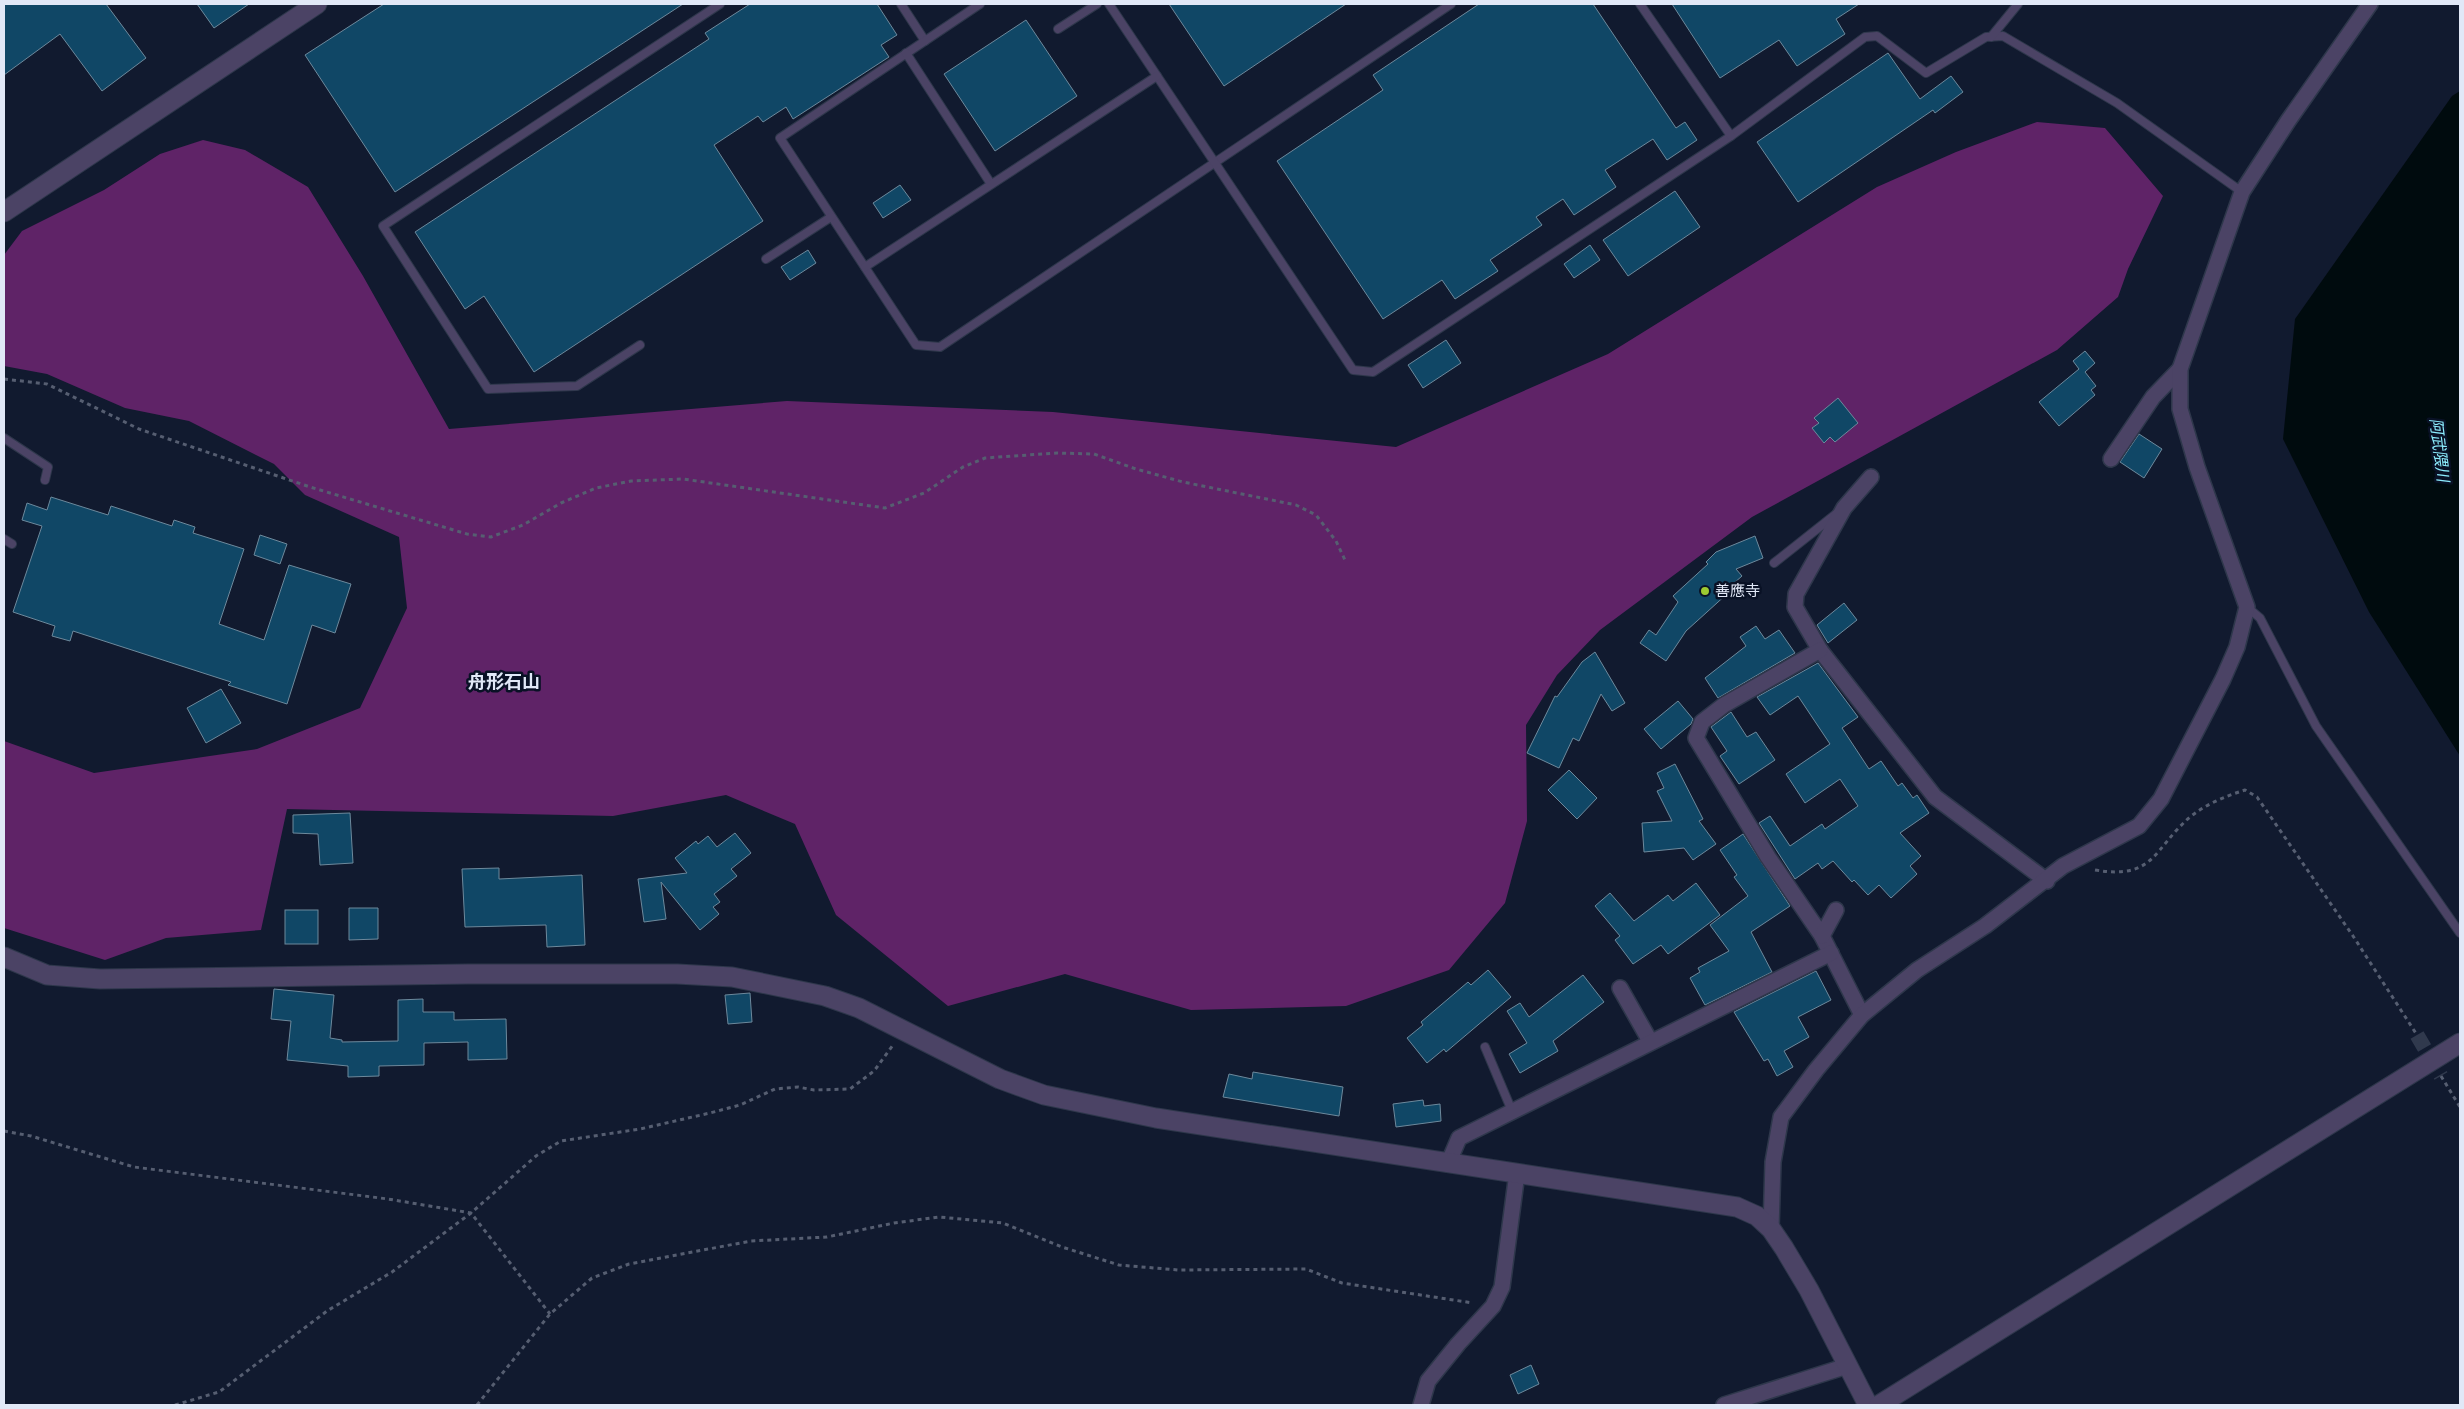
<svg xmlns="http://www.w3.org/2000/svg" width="2464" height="1409" font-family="'Source Sans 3','Noto Sans JP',sans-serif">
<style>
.forest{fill:#5f2367}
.water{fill:#000b0e}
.building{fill:#104766;stroke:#6d899c}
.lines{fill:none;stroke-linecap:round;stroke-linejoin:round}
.minor-tunnel{stroke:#30394d;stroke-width:15;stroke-dasharray:15 8;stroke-linecap:butt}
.service-casing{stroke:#2e374b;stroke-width:10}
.minor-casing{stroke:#2e374b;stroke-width:18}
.tertiary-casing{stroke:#2e374b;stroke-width:21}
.path{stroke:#565e71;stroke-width:3;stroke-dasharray:4 4;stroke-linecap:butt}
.service{stroke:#4b4365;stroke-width:8}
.minor{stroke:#4b4365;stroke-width:15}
.tertiary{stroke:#4b4365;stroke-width:19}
.poi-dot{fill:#9cca31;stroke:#091125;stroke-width:2}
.labels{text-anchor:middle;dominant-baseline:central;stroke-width:5;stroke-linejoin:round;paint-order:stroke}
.poi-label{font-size:15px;fill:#e1e8f7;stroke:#091125;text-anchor:start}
.water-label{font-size:16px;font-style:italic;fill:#8cecfd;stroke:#091125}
.quarter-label{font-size:18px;font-weight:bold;fill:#e1e8f7;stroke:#091125}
</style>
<rect width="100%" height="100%" fill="#111a2f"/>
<polygon class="forest" points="2037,122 2105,128 2163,196 2128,269 2118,297 2057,350 1752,517 1600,630 1557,675 1526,725 1527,821 1505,903 1449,970 1346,1006 1191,1010 1065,974 948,1006 836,915 795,824 726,795 613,816 287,809 261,930 166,938 105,960 4,928 4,741 94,773 257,749 360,708 407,608 399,537 305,495 274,464 189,421 125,408 47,374 4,366 4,255 22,231 104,190 160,154 203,140 245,150 308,187 363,276 449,429 787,401 1053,412 1396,447 1608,354 1877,187 1956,152"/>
<polygon class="water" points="2460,91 2460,756 2369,612 2283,439 2295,319 2452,96"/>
<g class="building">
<polygon points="4,4 106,4 146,58 102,91 60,34 4,75"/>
<polygon points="197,4 249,4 214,28"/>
<polygon points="384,4 683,4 395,192 305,55"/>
<polygon points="750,4 877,4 897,35 881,45 889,57 793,119 786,107 763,122 758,116 714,145 763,221 534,372 484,296 465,309 415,232 709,39 705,33"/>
<polygon points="1169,4 1346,4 1224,86"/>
<polygon points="1479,4 1593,4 1676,128 1685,122 1697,140 1667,160 1653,139 1605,170 1616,187 1574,215 1563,199 1536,217 1542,225 1490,260 1498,271 1481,282 1455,299 1442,280 1383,319 1277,161 1383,90 1373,75"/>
<polygon points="1672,4 1859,4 1836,19 1845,34 1797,66 1779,40 1720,78"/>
<polygon points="1026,20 1077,96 995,151 944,74"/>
<polygon points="1888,53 1920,99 1951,76 1963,92 1935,113 1933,110 1798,202 1757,142"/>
<polygon points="900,185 911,200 883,218 873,203"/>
<polygon points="1675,191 1700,227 1628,276 1603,240"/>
<polygon points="1590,245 1600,260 1574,278 1564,264"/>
<polygon points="808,250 816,263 790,280 781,267"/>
<polygon points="1446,340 1461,363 1423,388 1408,365"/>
<polygon points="2085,351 2095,363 2085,372 2096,386 2091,390 2095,395 2059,426 2039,402 2079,369 2073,361"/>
<polygon points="1838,398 1858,423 1835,442 1830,437 1824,443 1812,428 1819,423 1814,418"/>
<polygon points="2139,434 2162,449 2144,478 2120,462"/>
<polygon points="51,497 108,515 111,506 172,526 174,520 195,527 193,533 244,549 219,624 264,640 289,565 351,584 335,633 312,625 287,704 228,685 231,682 73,631 70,641 52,636 55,626 13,612 42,526 22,520 27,503 47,510"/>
<polygon points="260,535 287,544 280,564 254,555"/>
<polygon points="1755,536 1763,558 1736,569 1742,576 1725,591 1728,593 1686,631 1666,661 1640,643 1649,630 1656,635 1678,602 1673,596 1708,564 1706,562 1716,552"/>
<polygon points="1844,603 1857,620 1828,643 1817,625"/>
<polygon points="1756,626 1765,639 1779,630 1795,653 1718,698 1705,678 1746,646 1740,637"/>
<polygon points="1595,652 1625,703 1612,711 1601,694 1579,741 1573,738 1559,768 1527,753 1555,696 1557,697 1582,662"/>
<polygon points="1818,663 1858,717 1842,728 1869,769 1881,761 1898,786 1902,783 1913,798 1917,795 1929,813 1900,833 1921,856 1910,866 1917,874 1891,898 1879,885 1868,895 1854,880 1852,882 1833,861 1822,869 1818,863 1795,879 1759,823 1770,816 1790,846 1822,824 1825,829 1858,806 1840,779 1805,803 1786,774 1830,744 1798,696 1770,715 1757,697"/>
<polygon points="221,689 241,723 206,743 187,708"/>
<polygon points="1678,701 1693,719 1691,724 1661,749 1644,729"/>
<polygon points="1731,712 1747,737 1756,732 1775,760 1739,784 1720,756 1727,751 1711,727"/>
<polygon points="1675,764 1703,819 1699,821 1716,844 1693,860 1684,848 1644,852 1642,823 1672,821 1657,791 1664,788 1657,773"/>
<polygon points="1569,770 1597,798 1577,819 1548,790"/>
<polygon points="350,813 353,863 320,865 318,834 293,833 293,815"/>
<polygon points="735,833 751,853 731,869 737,876 714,894 720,902 713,907 719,914 700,930 661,882 666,919 644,922 638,879 687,873 675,858 696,841 698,844 708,836 717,847"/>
<polygon points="1743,834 1790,906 1751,932 1772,972 1705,1005 1690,978 1700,972 1698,968 1729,951 1710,925 1748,896 1734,877 1737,875 1720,850"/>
<polygon points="499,868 499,879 582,875 585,945 547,947 546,925 465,927 462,869"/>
<polygon points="1696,883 1720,915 1668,954 1661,945 1633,964 1615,940 1620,936 1595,906 1610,893 1634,921 1668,895 1673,901"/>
<polygon points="349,908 378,908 378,939 349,940"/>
<rect x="285" y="910" width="33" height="34"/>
<polygon points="1488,970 1511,997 1446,1052 1444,1049 1427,1063 1407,1038 1423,1025 1421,1022 1468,982 1471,985"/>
<polygon points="1816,971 1831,1000 1798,1017 1809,1037 1784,1051 1793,1067 1777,1076 1768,1059 1764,1061 1734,1012"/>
<polygon points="1583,975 1604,1002 1553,1041 1558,1051 1520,1073 1509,1054 1527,1043 1507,1011 1520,1003 1529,1017"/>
<polygon points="274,989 334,995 330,1038 342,1040 342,1042 398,1041 398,1000 423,999 423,1012 454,1012 454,1020 506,1019 507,1059 468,1060 468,1042 424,1043 424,1065 379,1066 379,1076 348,1077 348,1066 287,1060 291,1021 271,1019"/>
<polygon points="750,993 752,1022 728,1024 725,995"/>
<polygon points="1253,1072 1343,1087 1339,1116 1223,1097 1229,1074 1252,1079"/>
<polygon points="1423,1100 1424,1106 1440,1104 1441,1121 1396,1127 1393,1104"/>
<polygon points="1531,1365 1539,1384 1518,1394 1510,1375"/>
</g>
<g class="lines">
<polyline class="minor-tunnel" points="2417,1035 2441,1076"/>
<g class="service-casing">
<g id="service">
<polyline points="901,4 925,41"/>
<polyline points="980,4 780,138 916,345 940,347 1451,4"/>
<polyline points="1109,4 1353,370 1373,372 1731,136 1865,37 1877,36 1926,73 1986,37 2003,36 2117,103 2242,192"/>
<polyline points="1640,4 1731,136"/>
<polyline points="1058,29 1097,4"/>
<polyline points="1991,37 2018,4"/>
<polyline points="906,53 991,184"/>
<polyline points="766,259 831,217"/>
<polyline points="865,267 1157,76"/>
<polyline points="640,345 577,386 488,389 383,226 720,4"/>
<polyline points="4,438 48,467 45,480"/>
<polyline points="4,539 12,544"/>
<polyline points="1774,563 1836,514"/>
<polyline points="2247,607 2260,618 2316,726 2460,933"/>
<polyline points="1485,1047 1512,1111"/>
</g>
</g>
<g class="minor-casing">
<g id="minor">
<polyline points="2111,459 2153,397 2180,369"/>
<polyline points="1871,477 1844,508 1796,594 1795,607 1820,650 1935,797 2047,881"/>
<polyline points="1820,650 1724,705 1702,722 1696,738 1768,857 1822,936 1862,1015"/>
<polyline points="1822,936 1836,910"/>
<polyline points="1620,988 1650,1041"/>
<polyline points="1448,1164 1459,1138 1831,953"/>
<polyline points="1771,1229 1773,1162 1781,1117 1816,1070 1862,1015 1917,970 1985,926 2063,866 2139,826 2161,799 2223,679 2237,647 2247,607 2197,467 2180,409 2180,369 2242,192 2288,121 2370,4"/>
<polyline points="1421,1405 1428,1381 1458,1344 1493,1306 1502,1287 1517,1173"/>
<polyline points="1724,1405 1847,1366"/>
</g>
</g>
<g class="tertiary-casing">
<g id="tertiary">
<polyline points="4,212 317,4"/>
<polyline points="4,957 47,975 100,979 468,974 677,974 732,977 825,996 859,1008 1000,1079 1044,1095 1156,1118 1737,1207 1757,1216 1771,1229 1784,1248 1809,1290 1868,1405"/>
<polyline points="1879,1405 2460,1043"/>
</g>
</g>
<g class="path">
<polyline points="4,379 47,384 139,429 310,487 467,534 491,537 523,525 561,503 596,488 631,481 683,479 885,508 924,493 963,467 985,458 1057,453 1094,454 1136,469 1183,482 1296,505 1316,515 1336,541 1345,560"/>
<path d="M2095 870C2155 880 2153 849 2190 817 2206 804 2226 796 2245 790L2257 797 2353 936 2417 1035"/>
<polyline points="2441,1076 2460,1107"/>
<polyline points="4,1131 31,1136 134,1167 388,1199 471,1213 550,1314"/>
<polyline points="175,1405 219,1392 327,1311 392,1272 471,1213 536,1156 561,1141 640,1129 710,1113 740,1105 775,1089 798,1087 814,1090 850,1089 874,1071 893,1045"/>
<polyline points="477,1405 550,1314 592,1278 629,1264 751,1241 827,1237 894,1223 939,1217 1003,1223 1062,1247 1119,1265 1178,1270 1306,1269 1342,1283 1473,1303"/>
</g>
<use href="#service" class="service"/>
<use href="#minor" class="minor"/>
<use href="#tertiary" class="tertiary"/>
</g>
<circle class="poi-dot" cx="1705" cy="591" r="5"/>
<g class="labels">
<g class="poi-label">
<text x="1715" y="591">善應寺</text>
</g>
<g class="water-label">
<text transform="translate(2439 450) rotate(83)">阿武隈川</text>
</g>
<g class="quarter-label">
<text x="504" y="682">舟形石山</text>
</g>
</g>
<rect width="2464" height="1409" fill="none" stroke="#e1e8f7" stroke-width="10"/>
</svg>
